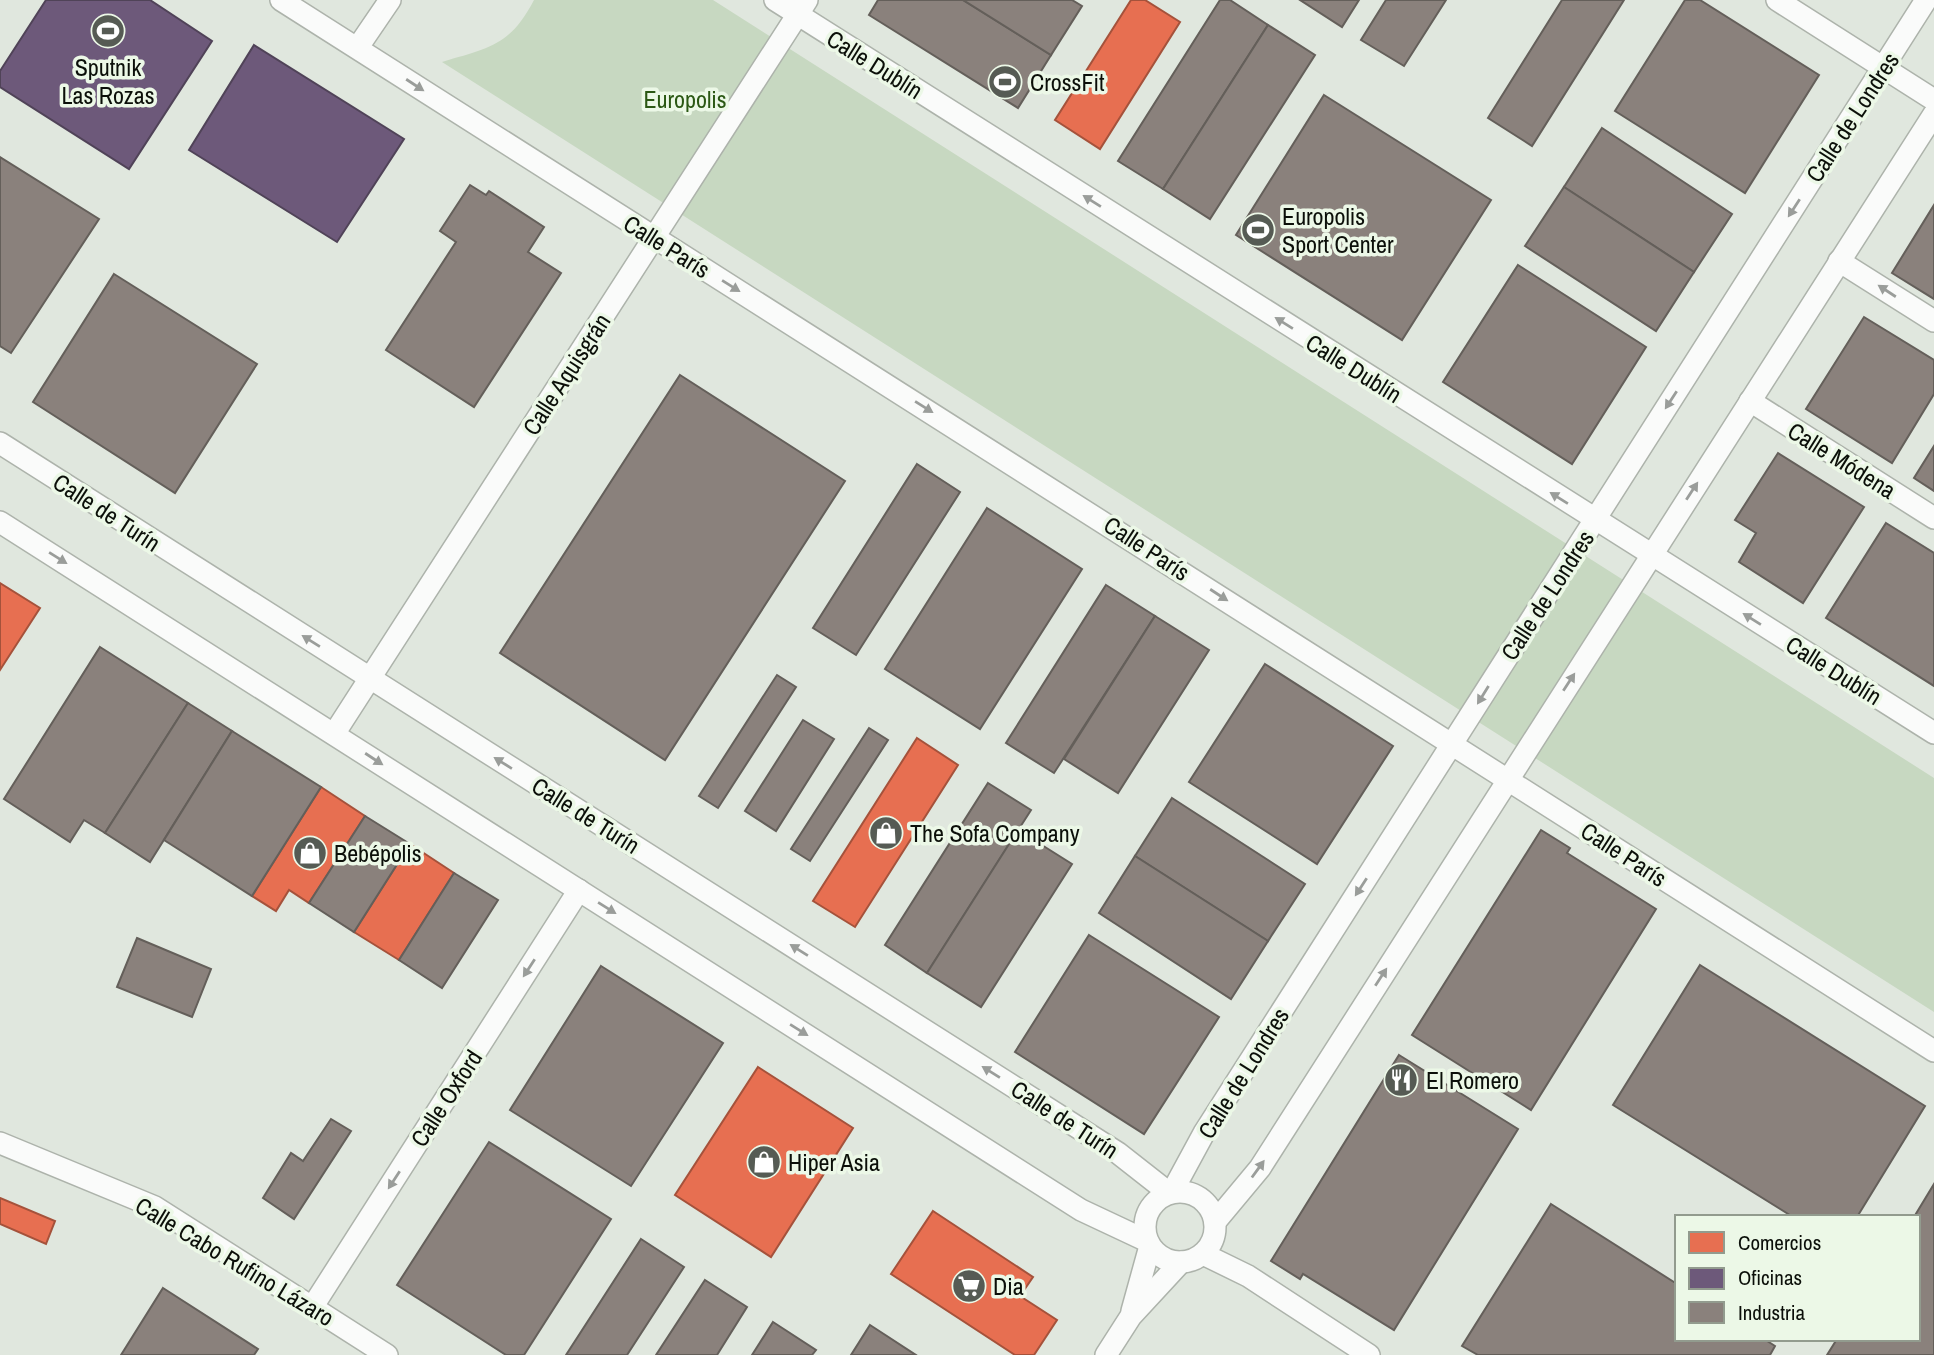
<svg xmlns="http://www.w3.org/2000/svg" width="1934" height="1355" font-family="'Archivo Narrow',sans-serif">
<style>
.green{fill:#c7d8c1}
.shops{fill:#e76f51;stroke:#a5523b;stroke-width:2}
.offices{fill:#6d597a;stroke:#504358;stroke-width:2}
.industry{fill:#8a817c;stroke:#645f5a;stroke-width:2}
.lines{fill:none;stroke-linecap:round;stroke-linejoin:round}
.street-casing{stroke:#adb3ab;stroke-width:24}
.street{stroke:#fafbfa;stroke-width:21}
.oneway{fill:#9a9d9a}
.labels{text-anchor:middle;dominant-baseline:central;stroke-width:7;stroke-linejoin:round;paint-order:stroke}
.street-label{font-size:24px;fill:#0b0f09;stroke:#ecf8e7}
.poi-label{font-size:24px;fill:#0b0f09;stroke:#ecf8e7;text-anchor:start}
.park-label{font-size:24px;fill:#2b5814;stroke:#ecf8e7}
</style>
<rect width="100%" height="100%" fill="#e0e7de"/>
<path class="green" d="M534 0H713L1934 778V1012L442 62C489 48 510 46 534 0Z"/>
<g class="shops">
<polygon points="1131,0 1145,0 1180,22 1100,149 1055,120"/>
<polygon points="0,583 40,608 0,670"/>
<polygon points="917,738 958,765 855,927 813,901"/>
<polygon points="321,787 365,816 309,903 289,890 276,911 252,896"/>
<polygon points="410,844 454,873 399,960 354,932"/>
<polygon points="758,1067 853,1128 771,1257 675,1195"/>
<polygon points="0,1198 55,1221 46,1244 0,1224"/>
<polygon points="933,1211 1033,1277 1020,1296 1057,1320 1034,1355 1015,1355 891,1274"/>
</g>
<g class="offices">
<polygon points="46,0 150,0 212,41 129,169 0,87 0,71"/>
<polygon points="254,45 404,139 337,242 189,150"/>
</g>
<g class="industry">
<polygon points="878,0 963,0 1051,55 1018,108 869,15"/>
<polygon points="963,0 1072,0 1082,6 1051,55"/>
<polygon points="1220,0 1230,0 1268,25 1163,189 1118,161"/>
<polygon points="1300,0 1359,0 1342,27"/>
<polygon points="1386,0 1446,0 1404,66 1361,40"/>
<polygon points="1562,0 1624,0 1532,146 1488,118"/>
<polygon points="1685,0 1700,0 1819,75 1745,193 1615,111"/>
<polygon points="1268,25 1315,55 1210,219 1163,189"/>
<polygon points="1324,95 1491,200 1402,340 1236,235"/>
<polygon points="1602,128 1732,214 1694,272 1564,187"/>
<polygon points="0,157 99,219 11,353 0,346"/>
<polygon points="470,185 486,195 489,191 544,227 528,252 561,273 474,407 386,350 456,242 440,231"/>
<polygon points="1564,187 1694,272 1656,331 1525,246"/>
<polygon points="1934,205 1934,299 1892,273"/>
<polygon points="1518,265 1646,347 1572,464 1443,382"/>
<polygon points="114,274 257,364 175,493 33,402"/>
<polygon points="1864,317 1934,360 1934,394 1892,463 1806,409"/>
<polygon points="680,375 845,481 665,760 500,653"/>
<polygon points="1934,446 1934,491 1914,478"/>
<polygon points="1778,453 1864,507 1803,603 1739,562 1756,533 1735,520"/>
<polygon points="917,464 960,492 856,655 813,628"/>
<polygon points="987,508 1082,569 980,729 885,669"/>
<polygon points="1886,523 1934,553 1934,686 1826,618"/>
<polygon points="1106,585 1155,616 1054,773 1006,743"/>
<polygon points="1155,616 1209,650 1118,793 1064,759"/>
<polygon points="100,647 188,703 105,833 84,820 70,842 4,799"/>
<polygon points="1265,664 1393,746 1317,864 1189,782"/>
<polygon points="777,675 796,687 718,808 699,796"/>
<polygon points="188,703 232,731 150,862 105,833"/>
<polygon points="803,720 834,739 776,831 745,811"/>
<polygon points="869,728 888,740 810,861 791,849"/>
<polygon points="232,731 321,787 252,896 164,840"/>
<polygon points="988,783 1031,810 927,973 885,945"/>
<polygon points="1172,798 1305,884 1268,941 1135,856"/>
<polygon points="365,816 410,844 354,932 309,903"/>
<polygon points="1018,830 1072,864 981,1007 927,973"/>
<polygon points="1541,830 1570,848 1567,853 1656,909 1531,1110 1412,1035"/>
<polygon points="1135,856 1268,941 1231,999 1099,913"/>
<polygon points="454,873 498,900 442,988 399,960"/>
<polygon points="1089,935 1219,1017 1144,1134 1015,1052"/>
<polygon points="137,938 211,969 192,1017 117,987"/>
<polygon points="1700,965 1925,1106 1857,1217 1793,1217 1613,1105"/>
<polygon points="601,966 723,1043 631,1186 510,1110"/>
<polygon points="1399,1055 1518,1129 1394,1330 1303,1274 1300,1279 1271,1261"/>
<polygon points="331,1119 351,1131 294,1219 263,1198 291,1153 303,1161"/>
<polygon points="489,1142 611,1219 524,1355 506,1355 397,1285"/>
<polygon points="1934,1184 1934,1355 1827,1355 1837,1339 1918,1339 1918,1217 1914,1217"/>
<polygon points="1551,1204 1677,1284 1677,1339 1764,1339 1775,1346 1770,1355 1478,1355 1462,1346"/>
<polygon points="641,1239 684,1267 627,1355 566,1355"/>
<polygon points="705,1280 747,1307 717,1355 656,1355"/>
<polygon points="163,1288 258,1349 254,1355 121,1355"/>
<polygon points="773,1322 816,1350 812,1355 752,1355"/>
<polygon points="870,1325 916,1355 851,1355"/>
</g>
<g class="lines">
<g class="street-casing">
<g id="street">
<polyline points="281,0 1934,1051"/>
<polyline points="775,0 1934,733"/>
<polyline points="1777,0 1934,100"/>
<polyline points="358,47 390,0"/>
<polyline points="1839,261 1934,321"/>
<polyline points="1750,401 1934,518"/>
<polyline points="0,443 1118,1153 1169,1193"/>
<polyline points="0,522 1081,1210 1147,1241"/>
<polyline points="334,734 807,0"/>
<polyline points="0,1143 155,1207 387,1355"/>
<circle cx="1180" cy="1227" r="35"/>
<polyline points="1172,1192 1204,1133 1926,0"/>
<polyline points="1215,1222 1260,1168 1934,114"/>
<polyline points="1203,1254 1248,1276 1369,1355"/>
<polyline points="313,1306 579,890"/>
<polyline points="1132,1311 1150,1246"/>
<polyline points="1106,1355 1131,1316 1181,1262"/>
</g>
</g>
<use href="#street" class="street"/>
</g>
<defs><path id="oneway-solid" d="M-6-.8H1V-3.2L6.5 0L1 3.2V.8H-6Z" transform="scale(1.75)"/></defs>
<g class="oneway">
<use href="#oneway-solid" transform="translate(415 85) rotate(33)"/>
<use href="#oneway-solid" transform="translate(1092 201) rotate(-148)"/>
<use href="#oneway-solid" transform="translate(1794 208) rotate(123)"/>
<use href="#oneway-solid" transform="translate(731 286) rotate(32)"/>
<use href="#oneway-solid" transform="translate(1887 291) rotate(-147)"/>
<use href="#oneway-solid" transform="translate(1284 323) rotate(-148)"/>
<use href="#oneway-solid" transform="translate(1671 400) rotate(123)"/>
<use href="#oneway-solid" transform="translate(924 407) rotate(32)"/>
<use href="#oneway-solid" transform="translate(1692 491) rotate(-57)"/>
<use href="#oneway-solid" transform="translate(1559 498) rotate(-148)"/>
<use href="#oneway-solid" transform="translate(58 558) rotate(32)"/>
<use href="#oneway-solid" transform="translate(1219 595) rotate(33)"/>
<use href="#oneway-solid" transform="translate(1752 619) rotate(-148)"/>
<use href="#oneway-solid" transform="translate(311 641) rotate(-148)"/>
<use href="#oneway-solid" transform="translate(1569 682) rotate(-57)"/>
<use href="#oneway-solid" transform="translate(1483 695) rotate(122)"/>
<use href="#oneway-solid" transform="translate(374 759) rotate(33)"/>
<use href="#oneway-solid" transform="translate(503 763) rotate(-148)"/>
<use href="#oneway-solid" transform="translate(1361 887) rotate(123)"/>
<use href="#oneway-solid" transform="translate(607 908) rotate(32)"/>
<use href="#oneway-solid" transform="translate(799 950) rotate(-148)"/>
<use href="#oneway-solid" transform="translate(529 968) rotate(123)"/>
<use href="#oneway-solid" transform="translate(1381 977) rotate(-57)"/>
<use href="#oneway-solid" transform="translate(799 1030) rotate(32)"/>
<use href="#oneway-solid" transform="translate(991 1072) rotate(-148)"/>
<use href="#oneway-solid" transform="translate(1258 1169) rotate(-54)"/>
<use href="#oneway-solid" transform="translate(394 1180) rotate(123)"/>
</g>
<defs>
<g id="stadium-disc" transform="scale(1.75)"><circle r="9.5" fill="#565b54" stroke="#ecf8e7"/><path d="M0-5a6.5 5 0 1 0 0 10a6.5 5 0 1 0 0-10ZM-3.5-1.8h7v3.6h-7Z" fill="#fff"/></g>
<g id="shop-disc" transform="scale(1.75)"><circle r="9.5" fill="#565b54" stroke="#ecf8e7"/><path d="M-5-2.5h2.3a2.7 3.5 0 0 1 5.4 0H5L5.5 6h-11ZM-1.5-2.5h3a1.5 2.3 0 0 0-3 0Z" fill="#fff"/></g>
<g id="restaurant-disc" transform="scale(1.75)"><circle r="9.5" fill="#565b54" stroke="#ecf8e7"/><path d="M-5-6h1v4h1v-4h1v4h1v-4h1v5L-1.5 .5V6h-2V.5L-5-1ZM5-6V6H3V1.5H1.5Q1.5-4 5-6Z" fill="#fff"/></g>
<g id="supermarket-disc" transform="scale(1.75)"><circle r="9.5" fill="#565b54" stroke="#ecf8e7"/><path d="M-6-5.5h2.5l.6 2H6L4.5 2H-2.5L-4.4-4H-6ZM-1.5 3.2a1.3 1.3 0 1 0 .1 0ZM3 3.2a1.3 1.3 0 1 0 .1 0Z" fill="#fff"/></g>
</defs>
<g fill-rule="evenodd">
<use href="#stadium-disc" x="108" y="31"/>
<use href="#stadium-disc" x="1005" y="82"/>
<use href="#stadium-disc" x="1258" y="230"/>
<use href="#shop-disc" x="886" y="833"/>
<use href="#shop-disc" x="310" y="853"/>
<use href="#restaurant-disc" x="1401" y="1080"/>
<use href="#shop-disc" x="764" y="1162"/>
<use href="#supermarket-disc" x="969" y="1286"/>
</g>
<g class="labels">
<g class="street-label">
<text transform="translate(875 64) rotate(32)">Calle Dublín</text>
<text transform="translate(1852 117) rotate(-57)">Calle de Londres</text>
<text transform="translate(667 246) rotate(32)">Calle París</text>
<text transform="translate(1354 368) rotate(32)">Calle Dublín</text>
<text transform="translate(566 374) rotate(-57)">Calle Aquisgrán</text>
<text transform="translate(1842 460) rotate(32)">Calle Módena</text>
<text transform="translate(107 512) rotate(33)">Calle de Turín</text>
<text transform="translate(1147 548) rotate(33)">Calle París</text>
<text transform="translate(1547 595) rotate(-57)">Calle de Londres</text>
<text transform="translate(1834 670) rotate(32)">Calle Dublín</text>
<text transform="translate(586 815) rotate(32)">Calle de Turín</text>
<text transform="translate(1624 854) rotate(33)">Calle París</text>
<text transform="translate(1243 1073) rotate(-58)">Calle de Londres</text>
<text transform="translate(446 1098) rotate(-57)">Calle Oxford</text>
<text transform="translate(1065 1119) rotate(33)">Calle de Turín</text>
<text transform="translate(235 1261) rotate(31)">Calle Cabo Rufino Lázaro</text>
</g>
<g class="poi-label">
<text x="108" y="67" text-anchor="middle">Sputnik<tspan x="108" dy="28">Las Rozas</tspan></text>
<text x="1030" y="82">CrossFit</text>
<text x="1282" y="216">Europolis<tspan x="1282" dy="28">Sport Center</tspan></text>
<text x="910" y="833">The Sofa Company</text>
<text x="334" y="853">Bebépolis</text>
<text x="1426" y="1080">El Romero</text>
<text x="788" y="1162">Hiper Asia</text>
<text x="993" y="1286">Dia</text>
</g>
<g class="park-label">
<text x="685" y="99">Europolis</text>
</g>
</g>
<rect x="1675" y="1215" width="245" height="126" fill="#ecf8e7" stroke="#929b8e" stroke-width="2"/>
<rect x="1689" y="1232" width="35" height="21" fill="#e76f51" stroke="#929b8e" stroke-width="2"/>
<text x="1738" y="1250" font-size="21" fill="#0b0f09">Comercios</text>
<rect x="1689" y="1268" width="35" height="21" fill="#6d597a" stroke="#929b8e" stroke-width="2"/>
<text x="1738" y="1285" font-size="21" fill="#0b0f09">Oficinas</text>
<rect x="1689" y="1302" width="35" height="21" fill="#8a817c" stroke="#929b8e" stroke-width="2"/>
<text x="1738" y="1320" font-size="21" fill="#0b0f09">Industria</text>
</svg>
